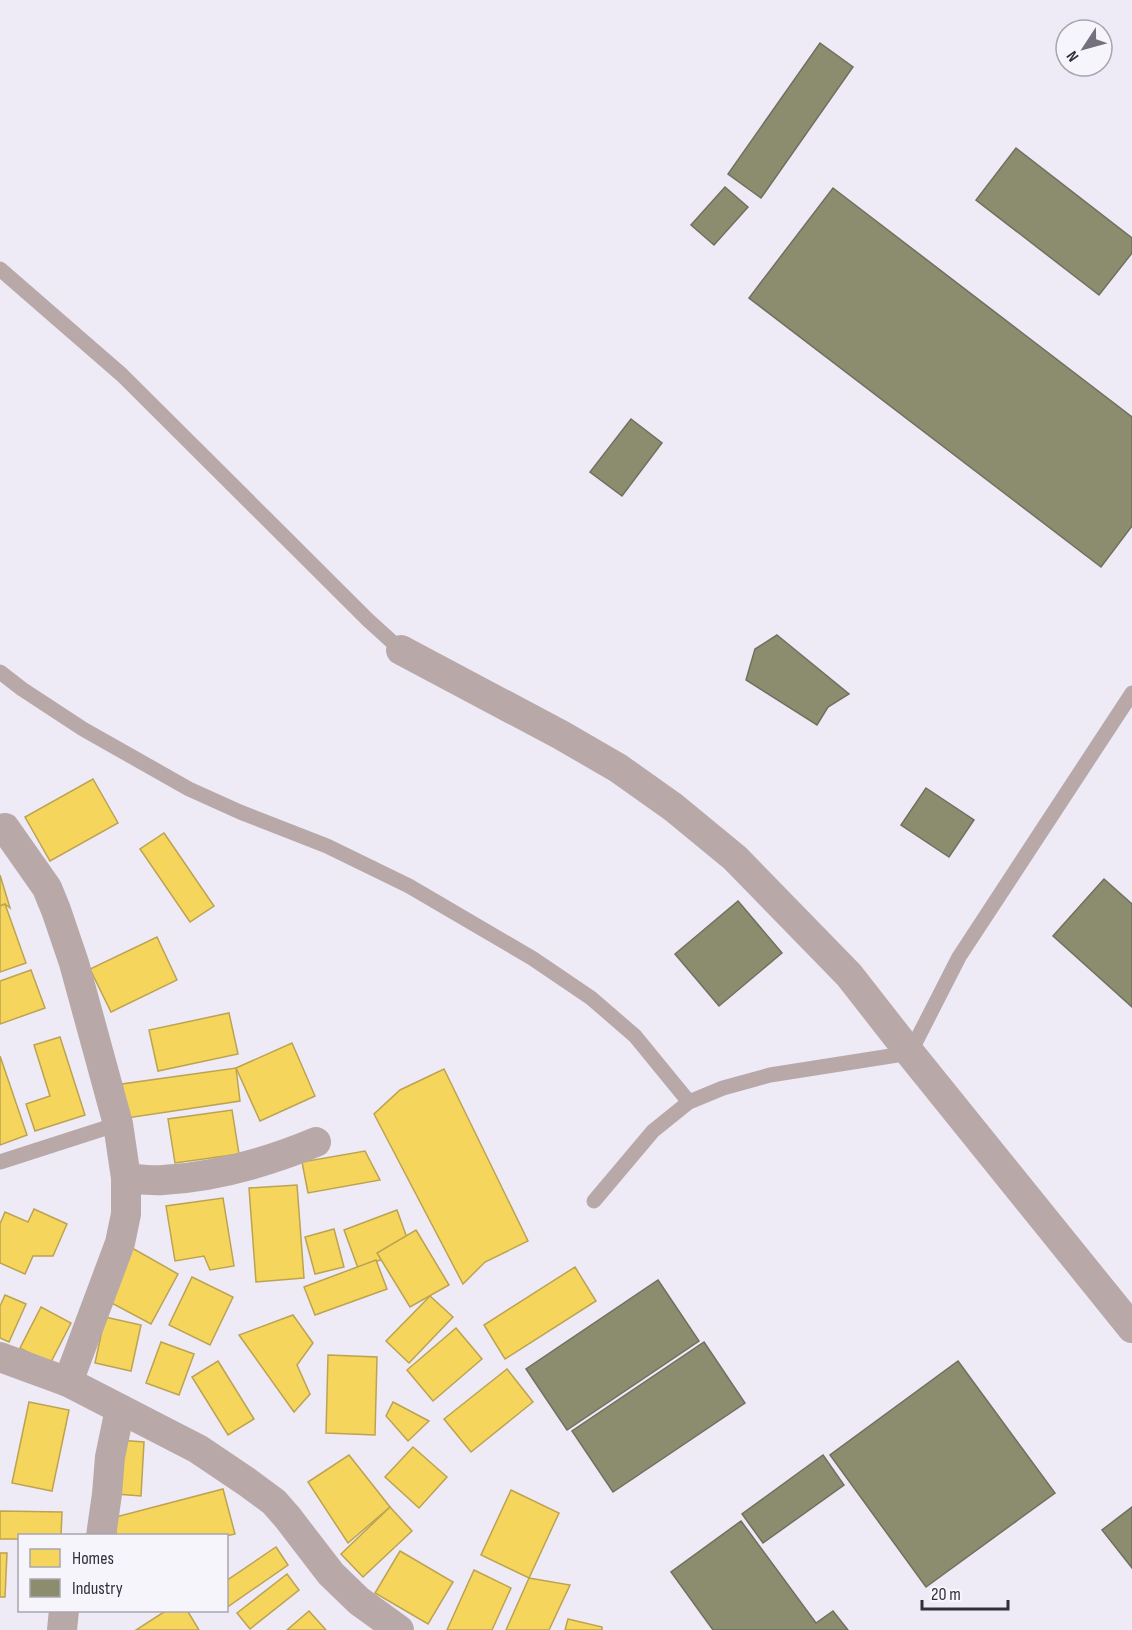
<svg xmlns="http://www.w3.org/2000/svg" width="1132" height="1630" font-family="'Sofia Sans Condensed',sans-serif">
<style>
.homes{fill:#f6d55c;stroke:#bca352;stroke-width:1.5}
.industry{fill:#8c8c6e;stroke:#71705f;stroke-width:1.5}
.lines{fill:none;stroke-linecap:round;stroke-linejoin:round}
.service{stroke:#b8a9a8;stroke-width:15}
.minor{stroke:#b8a9a8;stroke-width:30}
</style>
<rect width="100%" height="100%" fill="#eeeaf6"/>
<g class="homes">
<polygon points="93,779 118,823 50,861 25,817"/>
<polygon points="164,833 214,906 190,922 140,849"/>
<polygon points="0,875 10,908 5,904 0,906"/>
<polygon points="5,904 26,963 0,972 0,906"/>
<polygon points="157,937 177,980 111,1012 90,969"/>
<polygon points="31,970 45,1008 0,1024 0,981"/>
<polygon points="229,1013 238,1054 158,1071 149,1030"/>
<polygon points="60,1037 85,1115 35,1131 26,1104 50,1096 34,1045"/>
<polygon points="292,1043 315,1096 260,1121 236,1068"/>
<polygon points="0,1056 27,1135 0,1145"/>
<polygon points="236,1068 240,1101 127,1118 122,1084"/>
<polygon points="444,1069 528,1241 485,1262 463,1284 374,1114 400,1090"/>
<polygon points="232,1110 239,1154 175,1163 168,1119"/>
<polygon points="365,1151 380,1180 308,1193 302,1162"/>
<polygon points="297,1185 304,1278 256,1282 249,1188"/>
<polygon points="223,1198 234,1266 210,1270 204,1256 175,1261 166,1206"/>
<polygon points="34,1209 67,1224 53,1256 33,1256 25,1274 0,1263 0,1224 5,1212 28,1222"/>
<polygon points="397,1210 411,1249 358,1268 344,1230"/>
<polygon points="334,1229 344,1267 315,1274 305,1237"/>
<polygon points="416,1230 449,1285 410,1307 377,1253"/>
<polygon points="132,1248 178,1274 151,1324 104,1299"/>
<polygon points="376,1260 387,1289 315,1315 304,1287"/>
<polygon points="575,1267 596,1301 505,1359 484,1325"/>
<polygon points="192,1277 233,1297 210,1345 169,1325"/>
<polygon points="5,1295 26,1304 9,1342 0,1338 0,1306"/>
<polygon points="430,1296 453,1317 409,1363 386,1341"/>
<polygon points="41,1307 71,1323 50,1364 20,1348"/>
<polygon points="293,1315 313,1343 297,1365 310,1394 294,1412 239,1335"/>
<polygon points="105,1317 141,1325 131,1371 95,1363"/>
<polygon points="456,1328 482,1359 433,1401 407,1370"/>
<polygon points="161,1342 194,1354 179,1395 146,1383"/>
<polygon points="328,1355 377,1357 375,1435 326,1433"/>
<polygon points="218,1361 254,1419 228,1435 192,1377"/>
<polygon points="507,1369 533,1402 471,1452 444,1419"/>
<polygon points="29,1402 69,1410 52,1491 12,1483"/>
<polygon points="393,1402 429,1421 408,1441 386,1416"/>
<polygon points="119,1440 144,1442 141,1496 116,1494"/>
<polygon points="413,1447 447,1477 419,1508 385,1477"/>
<polygon points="349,1455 390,1507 348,1543 308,1482"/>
<polygon points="223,1489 235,1534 226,1536 117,1536 112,1518"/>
<polygon points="511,1490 559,1513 529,1578 481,1555"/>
<polygon points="390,1507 412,1531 363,1577 341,1554"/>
<polygon points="0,1511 62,1512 61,1536 20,1536 20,1539 0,1539"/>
<polygon points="276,1547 288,1565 226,1608 226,1581"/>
<polygon points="400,1551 453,1582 428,1624 375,1593"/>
<polygon points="0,1553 7,1553 5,1597 0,1597"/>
<polygon points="474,1570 511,1588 492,1630 447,1630"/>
<polygon points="287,1574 299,1590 250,1629 237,1613"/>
<polygon points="529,1578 570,1585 549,1630 506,1630"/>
<polygon points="167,1610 187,1610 199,1630 136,1630"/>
<polygon points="309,1611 326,1630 287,1630"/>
<polygon points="568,1619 602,1627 602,1630 565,1630"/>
</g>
<g class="industry">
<polygon points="820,43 853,67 761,198 728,174"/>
<polygon points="1016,148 1132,238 1132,253 1099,295 976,200"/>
<polygon points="725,187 748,207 714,245 691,225"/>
<polygon points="833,188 1132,417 1132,526 1101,567 749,298"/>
<polygon points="631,419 662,443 622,496 590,472"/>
<polygon points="777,635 849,694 828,707 817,725 746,680 755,649"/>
<polygon points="926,788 974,820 949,857 901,825"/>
<polygon points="1104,879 1132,904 1132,1007 1053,936"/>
<polygon points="738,901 782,953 719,1006 675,954"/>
<polygon points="658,1280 699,1341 567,1430 526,1369"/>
<polygon points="704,1342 745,1403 613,1492 572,1431"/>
<polygon points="958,1361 1055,1493 926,1587 830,1455"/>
<polygon points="823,1455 844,1485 763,1543 742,1514"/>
<polygon points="1132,1507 1132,1568 1102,1530"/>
<polygon points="741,1521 816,1623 833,1611 848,1630 713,1630 671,1572"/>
</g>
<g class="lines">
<g class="service">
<polyline points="0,269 122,375 368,620 401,650"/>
<polyline points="0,672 22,689 83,729 189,789 240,812 327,846 409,886 532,958 591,998 635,1036 689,1102"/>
<polyline points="0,1162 118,1124"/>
<polyline points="594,1201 653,1131 689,1102 723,1088 770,1075 910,1053 959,957 1132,693"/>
</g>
<g class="minor">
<polyline points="401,650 561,735 618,768 673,807 735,858 849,975 910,1053 1132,1328"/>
<polyline points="5,828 47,888 56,910 74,963 118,1124 126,1178 126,1214 120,1243 68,1382"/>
<path d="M126 1178C138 1179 151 1181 163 1180 214 1177 268 1162 316 1142"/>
<polyline points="0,1357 68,1382 198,1449 247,1482 274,1502 288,1518 331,1574 359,1601 399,1630"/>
<polyline points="101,1536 107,1494 110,1457 120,1409"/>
<polyline points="62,1630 64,1610"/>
</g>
</g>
<rect x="18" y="1534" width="210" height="78" fill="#f7f5fc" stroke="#a9a5af" stroke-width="1.5"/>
<rect x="30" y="1549" width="30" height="18" fill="#f6d55c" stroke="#a9a5af" stroke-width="1.5"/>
<text x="72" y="1564" font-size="18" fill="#332e3c">Homes</text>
<rect x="30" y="1579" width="30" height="18" fill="#8c8c6e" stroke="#a9a5af" stroke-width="1.5"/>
<text x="72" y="1594" font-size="18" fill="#332e3c">Industry</text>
<g transform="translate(1084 48) rotate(234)"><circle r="28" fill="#f7f5fc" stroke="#a9a5af" stroke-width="1.5"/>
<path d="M0-4.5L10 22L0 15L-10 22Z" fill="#74707d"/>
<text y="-9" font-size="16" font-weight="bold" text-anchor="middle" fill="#332e3c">N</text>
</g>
<path d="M922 1600v9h86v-9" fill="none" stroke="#332e3c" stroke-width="3"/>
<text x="931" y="1600" font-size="18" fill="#332e3c" stroke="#f7f5fc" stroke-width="4.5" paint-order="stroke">20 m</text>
</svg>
